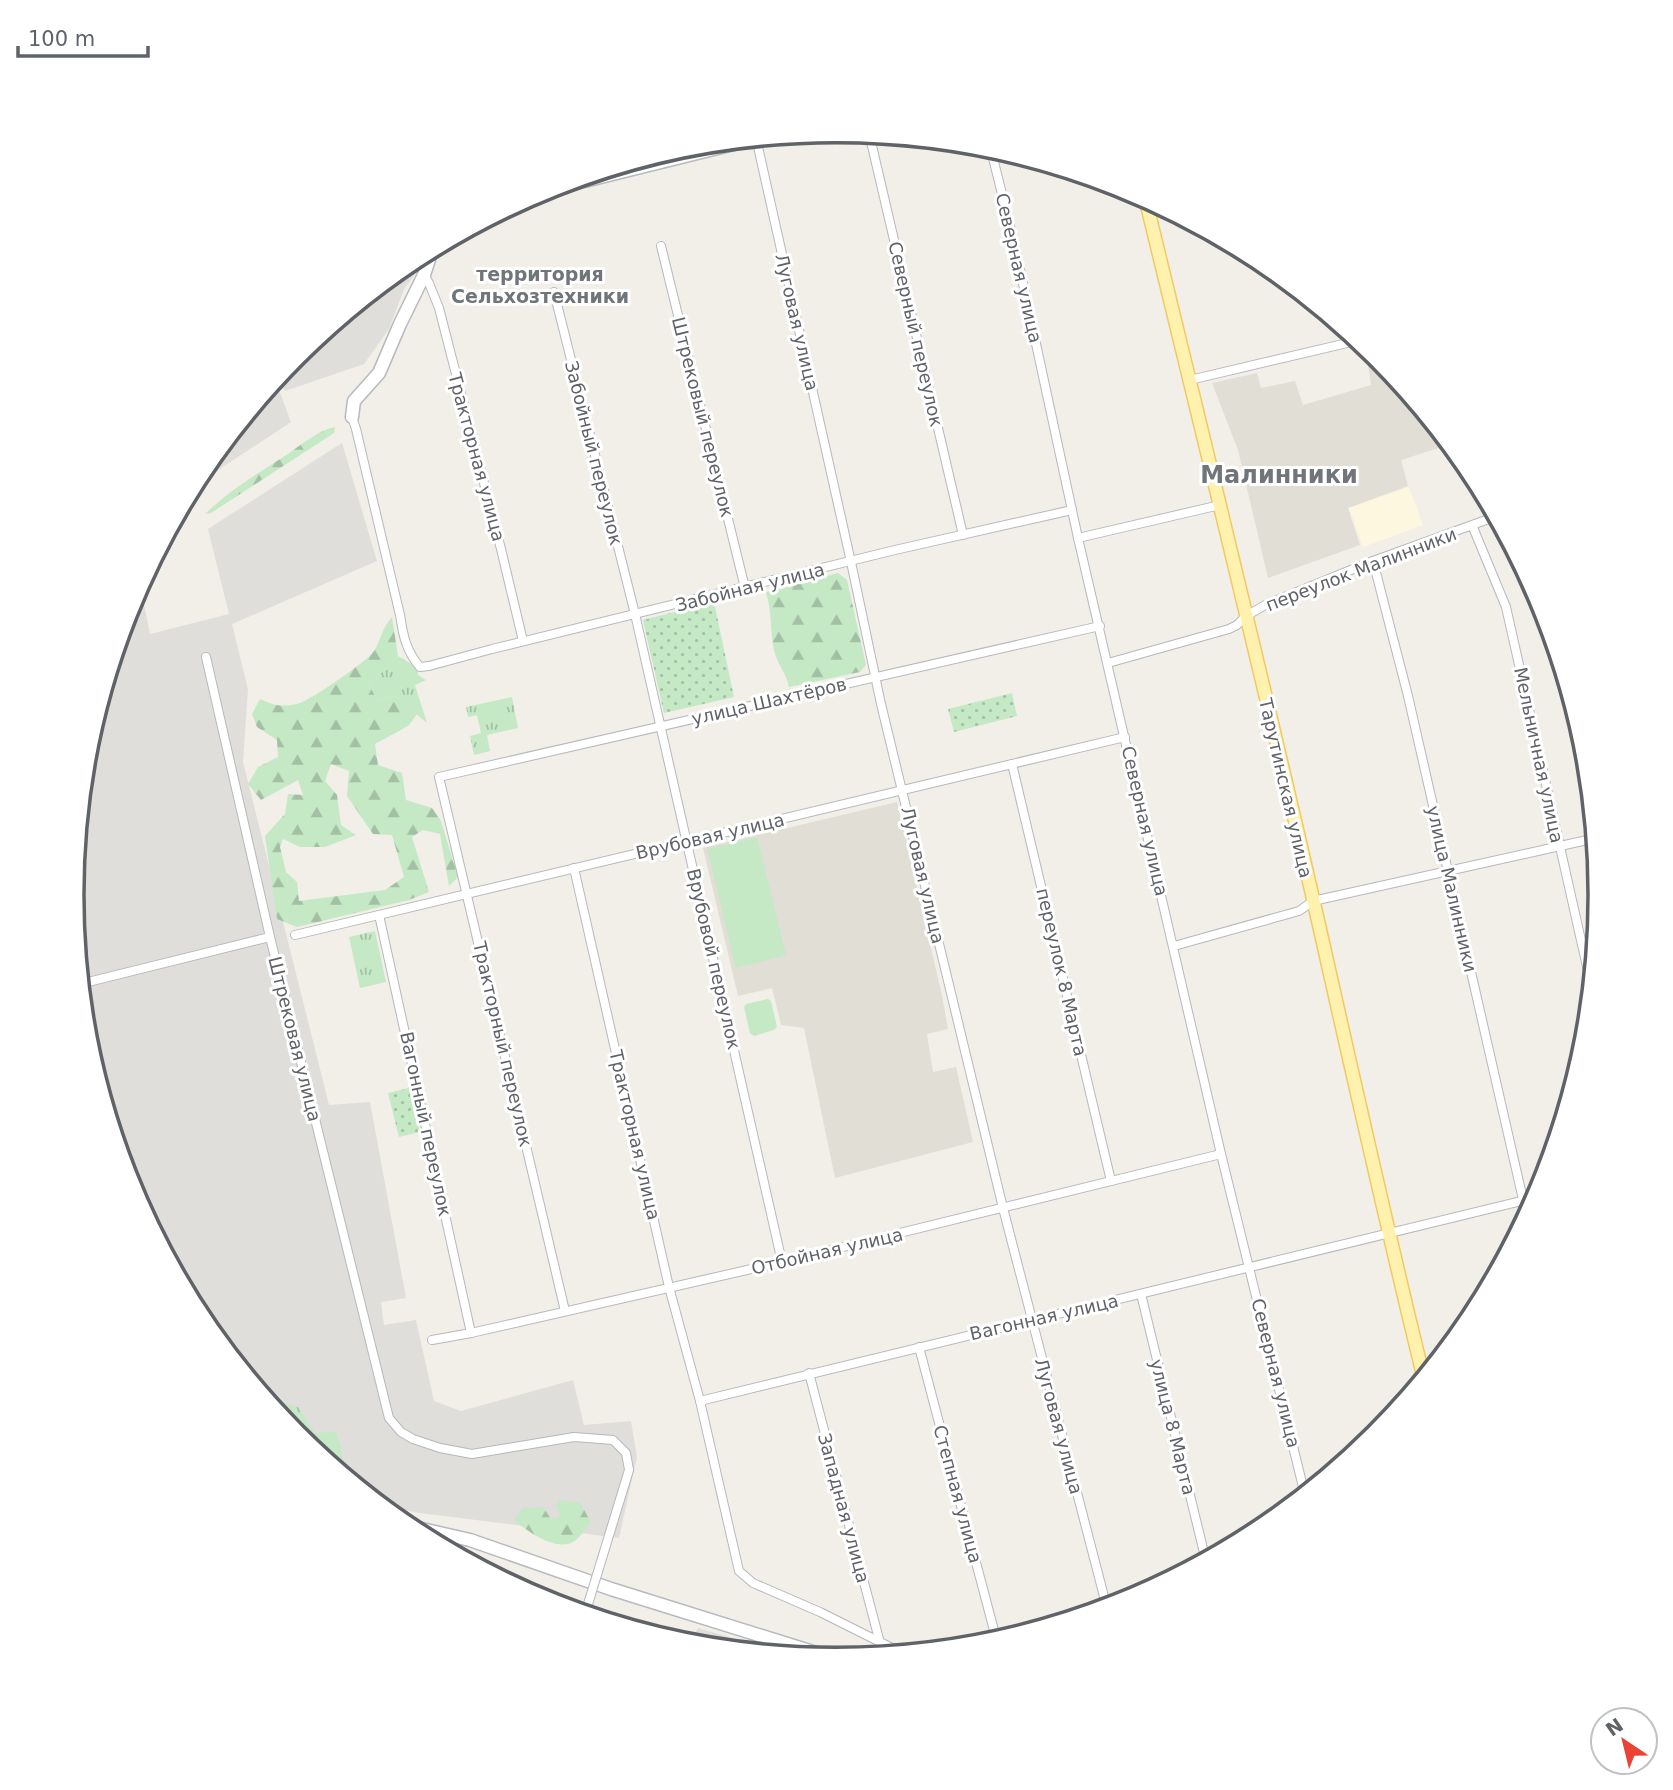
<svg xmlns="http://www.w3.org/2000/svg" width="1673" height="1790" font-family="'DejaVu Sans',sans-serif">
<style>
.commercial{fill:#fef7e0}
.industrial{fill:#e0deda}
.education{fill:#e1ded6}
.grass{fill:url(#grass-tufts)}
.forest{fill:url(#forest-firs);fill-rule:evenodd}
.park{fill:url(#park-dots)}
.pitch{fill:#c5e8c5}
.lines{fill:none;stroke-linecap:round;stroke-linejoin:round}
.street-casing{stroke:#b5b8bc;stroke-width:10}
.secondary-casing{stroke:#b6babf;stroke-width:15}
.primary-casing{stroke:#f2c960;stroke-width:15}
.street{stroke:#fff;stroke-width:8}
.secondary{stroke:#fff;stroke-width:12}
.primary{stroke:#fff2af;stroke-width:12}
.street-bridge-casing{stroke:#b5b8bc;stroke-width:10;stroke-linecap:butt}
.street-bridge{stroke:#fff;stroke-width:8}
.labels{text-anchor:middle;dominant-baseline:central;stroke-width:6;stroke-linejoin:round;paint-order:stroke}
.street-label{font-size:18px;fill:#5f6368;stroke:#fff}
.neighbourhood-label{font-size:19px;font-weight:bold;fill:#70757a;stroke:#fff}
.district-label{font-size:24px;font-weight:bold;fill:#70757a;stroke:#fff}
.rim{fill:none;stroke:#5f6368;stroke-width:3.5}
</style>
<defs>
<pattern id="grass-tufts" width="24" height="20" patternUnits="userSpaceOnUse" patternTransform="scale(1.75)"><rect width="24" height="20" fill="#c5e8c5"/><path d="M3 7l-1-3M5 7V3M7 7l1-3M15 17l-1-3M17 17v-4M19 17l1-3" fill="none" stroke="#a3c0a4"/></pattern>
<pattern id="forest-firs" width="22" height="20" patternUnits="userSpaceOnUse" patternTransform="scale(1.75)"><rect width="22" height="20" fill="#c5e8c5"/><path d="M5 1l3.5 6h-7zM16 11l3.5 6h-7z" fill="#a3c0a4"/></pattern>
<pattern id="park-dots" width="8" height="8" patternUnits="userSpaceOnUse" patternTransform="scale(1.75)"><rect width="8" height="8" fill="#c5e8c5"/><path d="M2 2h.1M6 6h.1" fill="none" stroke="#a3c0a4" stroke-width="1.8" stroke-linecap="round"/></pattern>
</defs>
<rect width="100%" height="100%" fill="#f1efe8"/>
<polygon class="commercial" points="1409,487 1423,525 1363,547 1349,508"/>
<g class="industrial">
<polygon points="423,253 415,274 404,289 389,329 364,364 285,391 284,388 279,390 291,422 191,488 201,470 296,354 412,259"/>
<polygon points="342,443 377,561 232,624 248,689 243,762 329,1105 370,1102 406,1298 381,1302 384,1325 416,1320 434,1401 461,1411 573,1380 584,1425 631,1421 637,1457 619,1538 420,1513 382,1506 295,1435 200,1320 130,1187 86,1044 72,895 87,745 130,602 140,584 150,634 229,614 208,529"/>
<polygon points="698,1628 792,1655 689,1645"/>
</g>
<g class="education">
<polygon points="1383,362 1451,444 1401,460 1408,486 1348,508 1360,545 1268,578 1238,450 1212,383 1257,373 1261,388 1295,381 1303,405 1371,385 1368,365"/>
<polygon points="897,802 942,995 948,1029 927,1034 933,1072 956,1067 973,1142 835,1178 804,1028 781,1025 772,988 738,996 703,848"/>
</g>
<g class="grass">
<polygon points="398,656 418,668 418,675 426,680 415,685 427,723 395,696 378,701 369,685"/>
<polygon points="512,697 518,728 487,735 490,751 474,755 470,736 481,733 477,715 468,717 466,707"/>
<polygon points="375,931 386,982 360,988 349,937"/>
<polygon points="271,1401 298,1407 315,1433 336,1432 348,1478 295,1435 270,1404"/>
</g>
<g class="forest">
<path d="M335 427 334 433 211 513 205 514C229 490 260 472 288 454 302 444 319 430 335 427Z"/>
<path d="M838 573 847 580 866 665 860 672 789 687C787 674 777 664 774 650 770 631 772 611 766 592Z"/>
<path d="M392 617 398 656 369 685 378 701 395 696 417 714 408 726 375 744 378 765 402 773 406 800 432 808 441 821 458 877 449 886 440 834 423 830 412 837 429 892 409 900 297 927 277 919 265 836 285 814 288 794 303 795 298 780 261 800 248 784 258 767 278 757 277 740 257 727 252 714 260 699C275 706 281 707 297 704 307 703 369 660 374 651 381 640 382 628 392 617ZM331 764 349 771 347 796 373 834 392 835 404 877 385 890 299 901 297 882 286 872 280 847 283 839 300 847H325L356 835 341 825 337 795 325 781Z"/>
<path d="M560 1500 580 1503 591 1522C586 1527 582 1535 576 1540 559 1554 528 1532 514 1520L523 1508 543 1507 551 1519 560 1517 556 1504Z"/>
</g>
<g class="park">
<polygon points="714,602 734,697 664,713 643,620"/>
<polygon points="1012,693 1017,716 954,732 948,709"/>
<polygon points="409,1088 420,1132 399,1137 388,1093"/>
</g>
<g class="pitch">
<polygon points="757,837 786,955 736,968 707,849"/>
<polygon points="768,999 771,1001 777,1027 774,1030 754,1036 750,1033 744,1007 746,1004"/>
</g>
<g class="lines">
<g class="street-casing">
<g id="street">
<polyline points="869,133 963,535"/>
<polyline points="756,138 851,562 881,704 1003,1208 1107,1608"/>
<polyline points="990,146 1014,242 1078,538 1221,1154 1305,1495"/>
<polyline points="661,246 745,588"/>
<polyline points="424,275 429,283 439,308 501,549 523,641"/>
<polyline points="554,292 635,614 782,1262"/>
<polyline points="1190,380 1360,340"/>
<path d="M352 417 356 429 400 615C403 635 406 651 420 667L429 666 492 649 895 550 1072 510"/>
<polyline points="1472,525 1506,607 1592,989"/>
<polyline points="1078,538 1220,505"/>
<polyline points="1373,561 1408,696 1527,1217"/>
<polyline points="206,657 270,937 389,1418 401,1432 413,1439 440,1448 472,1454 574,1437 613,1440 626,1453 629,1470"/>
<polyline points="1108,663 1229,629 1237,625 1246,616 1267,604 1373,561 1497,516"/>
<polyline points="1012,764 1111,1181"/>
<polyline points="574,868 669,1287 700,1401 739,1571 753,1583 820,1612 902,1653"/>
<polyline points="379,915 471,1333"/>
<polyline points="295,935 1125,737"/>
<polyline points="1174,946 1299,911 1313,901 1596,838"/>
<polyline points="80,984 270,937"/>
<polyline points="1141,1294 1206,1561"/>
<polyline points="565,1311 439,777 1100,626"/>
<polyline points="432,1340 471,1333 782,1262 1221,1154"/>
<polyline points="919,1347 996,1638 996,1642"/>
<polyline points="809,1373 880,1643"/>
<polyline points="700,1401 1538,1197"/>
</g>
</g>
<g class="secondary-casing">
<g id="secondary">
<polyline points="536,193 758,138"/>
<polyline points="352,417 354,401 379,373 400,324 424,275 433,247"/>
<polyline points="404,1525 470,1540 611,1589 816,1653 842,1659"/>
</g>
</g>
<g class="primary-casing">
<path id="primary" d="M1145 197C1202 432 1260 667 1314 903 1350 1062 1385 1221 1424 1379"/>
</g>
<use href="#street" class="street"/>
<use href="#secondary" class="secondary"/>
<use href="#primary" class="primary"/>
<g class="street-bridge-casing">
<polyline id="street-bridge" points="585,1614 629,1470"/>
</g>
<use href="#street-bridge" class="street-bridge"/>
</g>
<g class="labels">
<g class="street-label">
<text transform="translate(1019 268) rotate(77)">Северная улица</text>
<text transform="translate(797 322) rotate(77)">Луговая улица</text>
<text transform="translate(916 334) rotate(77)">Северный переулок</text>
<text transform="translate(703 417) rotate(76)">Штрековый переулок</text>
<text transform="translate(594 453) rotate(76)">Забойный переулок</text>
<text transform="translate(477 457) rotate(75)">Тракторная улица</text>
<text transform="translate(1361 569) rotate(-21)">переулок Малинники</text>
<text transform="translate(750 587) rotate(-14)">Забойная улица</text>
<text transform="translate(769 701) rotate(-13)">улица Шахтёров</text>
<text transform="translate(1539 755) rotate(78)">Мельничная улица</text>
<text transform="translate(1286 788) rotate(77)">Тарутинская улица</text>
<text transform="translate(1145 821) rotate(77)">Северная улица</text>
<text transform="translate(710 836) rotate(-13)">Врубовая улица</text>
<text transform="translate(923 875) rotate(77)">Луговая улица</text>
<text transform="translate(1452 889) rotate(77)">улица Малинники</text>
<text transform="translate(714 959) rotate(77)">Врубовой переулок</text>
<text transform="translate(1062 972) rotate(77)">переулок 8 Марта</text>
<text transform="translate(295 1039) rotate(76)">Штрековая улица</text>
<text transform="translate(503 1044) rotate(77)">Тракторный переулок</text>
<text transform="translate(426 1124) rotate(78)">Вагонный переулок</text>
<text transform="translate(635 1135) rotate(77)">Тракторная улица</text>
<text transform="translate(827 1251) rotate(-13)">Отбойная улица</text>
<text transform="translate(1044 1317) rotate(-13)">Вагонная улица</text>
<text transform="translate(1276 1373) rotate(76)">Северная улица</text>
<text transform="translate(1059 1426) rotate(75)">Луговая улица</text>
<text transform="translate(1173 1427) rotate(76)">улица 8 Марта</text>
<text transform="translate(958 1494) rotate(75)">Степная улица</text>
<text transform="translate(844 1508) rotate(75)">Западная улица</text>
</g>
<g class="neighbourhood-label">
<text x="540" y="274">территория<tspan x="540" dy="22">Сельхозтехники</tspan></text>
</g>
<g class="district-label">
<text x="1279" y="475">Малинники</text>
</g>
</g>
<path d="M0 0H1673V1790H0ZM84 895a752 752 0 1 1 1504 0a752 752 0 1 1-1504 0Z" fill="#fff" fill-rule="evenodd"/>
<path class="rim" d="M84 895a752 752 0 1 1 1504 0a752 752 0 1 1-1504 0Z"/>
<g transform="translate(1624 1741) rotate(325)"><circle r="33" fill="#ffffff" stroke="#bfc1c3" stroke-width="2"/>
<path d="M0-5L12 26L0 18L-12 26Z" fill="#ea4335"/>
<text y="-10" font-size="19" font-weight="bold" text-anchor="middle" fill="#5f6368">N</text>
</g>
<path d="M18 46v10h130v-10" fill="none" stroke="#5f6368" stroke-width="3.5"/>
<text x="28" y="46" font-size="21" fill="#5f6368" stroke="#ffffff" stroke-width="5" paint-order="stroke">100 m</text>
</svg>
